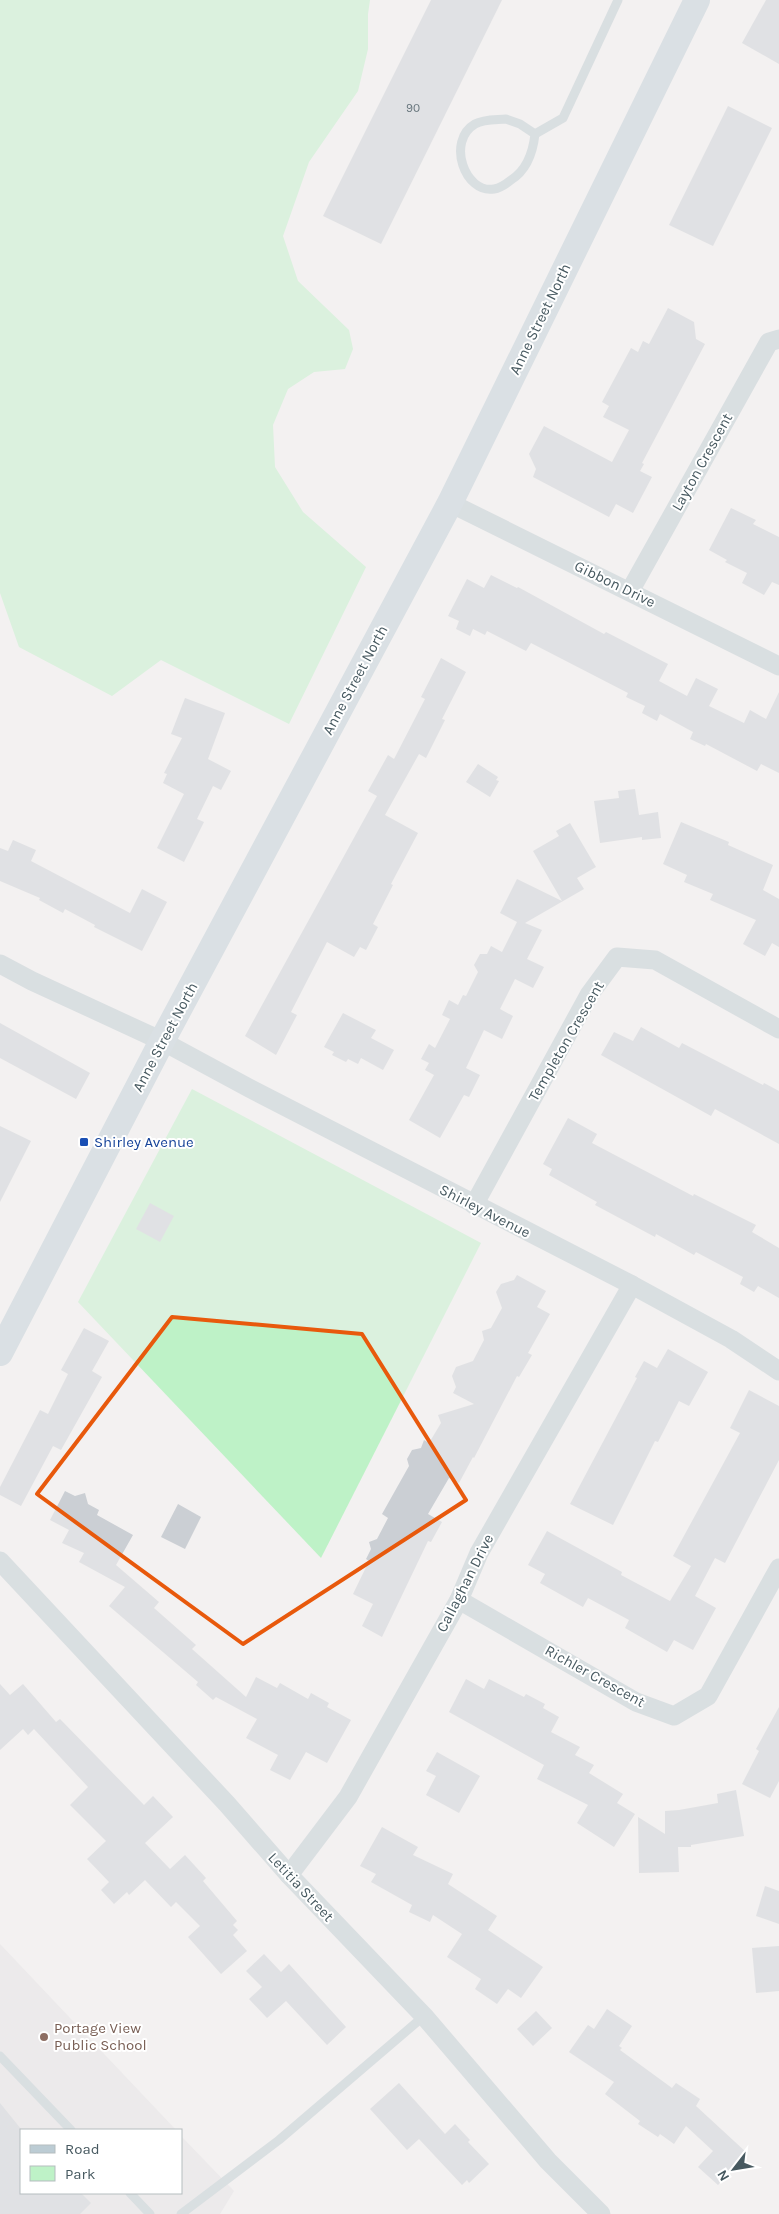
<svg xmlns="http://www.w3.org/2000/svg" width="779" height="2214" font-family="Karla,sans-serif">
<style>
.education{fill:#e4e2e4}
.green{fill:#bef2c7}
.building{fill:#cbcfd4}
.lines{fill:none;stroke-linecap:round;stroke-linejoin:round}
.lane{stroke:#bbc9ce;stroke-width:9}
.street{stroke:#bbc9ce;stroke-width:19}
.secondary{stroke:#bcccd4;stroke-width:26}
.marked{fill:none;stroke:#e8590c;stroke-width:4;stroke-linejoin:round}
.transit-dot{fill:#1a4fb4;stroke:#fff;stroke-width:2}
.education-dot{fill:#8d6e63;stroke:#fff;stroke-width:2}
.labels{text-anchor:middle;dominant-baseline:central;stroke-width:4;stroke-linejoin:round;paint-order:stroke}
.number-label{font-size:12px;fill:#68767d}
.street-label{font-size:15px;fill:#475960;stroke:#fff}
.transit-label{font-size:15px;fill:#164399;stroke:#fff;text-anchor:start}
.education-label{font-size:15px;fill:#785e54;stroke:#fff;text-anchor:start}
</style>
<rect width="100%" height="100%" fill="#f3f1f1"/>
<polygon class="education" points="0,1944 176,2130 21,2130 21,2193 181,2193 181,2136 234,2191 220,2214 0,2214"/>
<g class="green">
<polygon points="0,0 370,0 368,14 368,49 358,91 309,162 283,236 298,281 349,330 353,349 345,369 314,372 288,389 273,425 275,467 303,512 366,567 289,724 161,660 112,696 19,647 0,593"/>
<polygon points="192,1089 481,1243 321,1558 78,1302"/>
</g>
<g class="building">
<polygon points="431,0 502,0 381,244 323,216"/>
<polygon points="766,0 779,0 779,64 742,43"/>
<polygon points="728,106 772,128 713,246 669,225"/>
<polygon points="668,308 694,322 696,339 705,344 642,463 644,464 640,471 652,477 633,513 616,504 609,517 533,477 536,469 529,454 544,426 612,462 629,430 603,417 609,406 602,402 631,348 638,352 643,341 649,344"/>
<polygon points="731,508 756,520 753,524 779,537 779,585 772,582 764,595 742,583 747,573 725,562 727,560 709,550"/>
<polygon points="491,575 517,588 518,587 604,634 606,632 668,664 659,681 687,696 696,678 718,689 709,706 744,723 750,710 766,719 779,692 779,773 761,764 757,771 706,744 705,746 690,739 693,732 660,714 657,721 642,713 645,706 626,697 628,693 531,643 526,651 487,631 485,635 473,629 470,636 456,629 459,621 448,616 467,579 484,588"/>
<polygon points="441,658 466,672 442,719 445,720 426,758 419,754 385,815 418,833 391,884 393,885 373,924 378,927 366,950 360,947 354,957 327,942 291,1012 297,1015 276,1055 245,1036 377,796 368,791 388,755 394,759 425,699 421,697"/>
<polygon points="185,698 225,713 208,759 231,771 221,790 213,786 197,819 204,822 184,862 157,848 184,794 163,783 167,774 164,773 182,738 171,734"/>
<polygon points="478,764 498,777 496,780 499,781 490,797 466,782"/>
<polygon points="635,789 639,815 658,812 661,838 642,840 642,837 600,843 594,801 619,798 618,791"/>
<polygon points="681,822 729,842 728,845 773,865 763,890 779,899 779,947 772,943 765,956 743,944 756,920 710,900 713,894 684,882 687,875 663,864"/>
<polygon points="570,823 596,867 577,878 584,889 525,923 542,930 527,959 544,967 533,988 515,979 500,1009 513,1016 502,1039 484,1030 466,1068 480,1075 469,1097 464,1095 440,1138 409,1120 434,1075 425,1070 429,1063 421,1059 429,1044 435,1048 450,1019 442,1015 449,1000 458,1005 463,995 466,996 478,972 474,965 480,954 487,954 491,946 502,952 517,922 500,913 517,879 562,901 533,851 559,836 556,831"/>
<polygon points="13,840 36,850 31,861 130,913 142,889 167,902 142,951 94,927 95,925 65,909 63,913 39,900 40,898 0,881 0,848 8,851"/>
<polygon points="343,1013 376,1030 371,1038 394,1050 383,1070 361,1058 358,1064 348,1059 346,1062 332,1055 334,1052 324,1047"/>
<polygon points="0,1023 90,1073 76,1099 0,1058"/>
<polygon points="641,1027 679,1048 682,1043 763,1085 764,1083 779,1091 779,1144 715,1109 711,1116 601,1055 614,1032 633,1041"/>
<polygon points="568,1118 597,1134 592,1143 693,1196 694,1194 756,1225 752,1232 779,1248 779,1298 758,1286 754,1292 740,1284 743,1277 696,1252 694,1255 656,1234 655,1237 595,1205 597,1202 549,1175 552,1169 543,1164"/>
<polygon points="0,1126 31,1141 0,1202"/>
<polygon points="150,1203 174,1216 160,1242 136,1229"/>
<polygon points="517,1275 546,1291 537,1307 550,1314 528,1353 532,1355 519,1377 517,1376 474,1458 473,1457 459,1483 449,1478 428,1514 442,1522 431,1542 428,1541 382,1637 362,1626 373,1604 353,1594 369,1561 366,1559 371,1549 369,1542 377,1539 388,1518 382,1514 409,1466 407,1459 412,1450 421,1448 424,1440 429,1443 441,1423 438,1415 474,1404 453,1393 456,1387 452,1376 456,1367 473,1361 484,1340 482,1331 491,1328 502,1308 496,1292 501,1284 514,1280"/>
<polygon points="84,1328 109,1341 92,1371 102,1377 61,1450 53,1446 21,1506 0,1495 0,1487 40,1410 48,1414 68,1374 61,1370"/>
<polygon points="668,1349 708,1372 689,1406 679,1401 658,1442 655,1441 613,1525 570,1504 637,1378 635,1377 644,1361 657,1368"/>
<polygon points="749,1390 779,1406 779,1460 725,1563 715,1558 695,1596 716,1608 693,1650 674,1640 667,1652 625,1628 629,1620 588,1598 583,1607 540,1583 545,1574 528,1565 547,1531 622,1572 621,1575 670,1601 691,1566 673,1556 740,1433 730,1428"/>
<polygon points="65,1491 75,1496 85,1493 88,1504 99,1510 97,1515 133,1535 116,1565 159,1602 154,1608 196,1645 192,1649 246,1697 256,1677 277,1688 280,1683 308,1699 311,1693 329,1703 327,1707 351,1720 327,1763 306,1752 290,1780 270,1770 278,1755 246,1738 257,1719 216,1697 213,1700 196,1685 198,1682 109,1606 125,1587 79,1562 84,1553 62,1543 69,1530 50,1520"/>
<polygon points="178,1504 201,1517 185,1549 161,1537"/>
<polygon points="466,1679 484,1689 489,1679 524,1697 526,1694 545,1704 543,1708 559,1717 551,1732 580,1747 575,1755 594,1765 589,1773 623,1794 617,1803 635,1814 614,1847 577,1823 588,1805 537,1779 544,1765 449,1712"/>
<polygon points="0,1684 10,1695 23,1684 56,1722 60,1719 144,1805 153,1796 173,1817 145,1843 170,1869 185,1855 206,1878 203,1881 237,1921 233,1925 238,1930 233,1935 247,1951 221,1974 188,1937 200,1926 176,1902 171,1907 145,1880 129,1895 127,1892 114,1904 101,1890 109,1882 87,1859 106,1841 70,1805 88,1787 34,1729 28,1735 23,1729 0,1750"/>
<polygon points="779,1707 779,1781 770,1798 742,1784 759,1751 756,1749"/>
<polygon points="437,1752 480,1776 459,1813 426,1795 436,1776 426,1771"/>
<polygon points="736,1790 744,1836 691,1845 691,1847 678,1847 679,1872 639,1873 638,1817 665,1834 665,1811 679,1810 718,1803 717,1794"/>
<polygon points="382,1827 418,1847 413,1855 453,1874 448,1884 497,1916 488,1930 543,1967 521,1998 508,1989 497,2004 475,1989 481,1979 447,1957 462,1934 433,1915 430,1922 409,1912 412,1905 371,1882 376,1874 360,1866"/>
<polygon points="765,1886 779,1891 779,1924 756,1916"/>
<polygon points="779,1946 779,1991 756,1993 752,1948"/>
<polygon points="264,1954 281,1972 289,1964 346,2027 327,2045 286,2001 267,2018 249,1999 262,1987 246,1971"/>
<polygon points="607,2009 632,2026 619,2046 622,2048 620,2050 672,2088 676,2083 700,2099 696,2106 747,2153 718,2185 698,2167 713,2151 686,2126 674,2144 660,2134 658,2137 638,2124 640,2121 605,2094 614,2082 569,2052 588,2025 594,2029"/>
<polygon points="536,2011 552,2028 533,2046 517,2029"/>
<polygon points="399,2083 445,2134 455,2124 470,2140 468,2142 489,2164 469,2183 467,2180 462,2185 419,2139 407,2150 370,2109"/>
<polygon points="0,2103 21,2129 21,2193 81,2193 91,2203 80,2214 0,2214"/>
</g>
<g class="lines">
<g class="lane">
<path d="M506 119 520 124 535 134C533 152 527 170 511 180 506 184 500 188 494 189 465 194 446 141 475 124 484 119 496 120 506 119Z"/>
<polyline points="535,134 563,118 618,0"/>
<polyline points="0,2056 71,2130"/>
<polyline points="130,2193 150,2214"/>
<polyline points="181,2214 279,2140 424,2016"/>
</g>
<g class="street">
<polyline points="450,503 779,666"/>
<polyline points="630,591 769,342 779,339"/>
<polyline points="0,964 32,981 162,1041 249,1088 632,1285 731,1339 779,1371"/>
<polyline points="474,1205 589,995 617,957 655,960 779,1029"/>
<polyline points="0,1561 227,1804 289,1875 424,2016 548,2161 601,2214"/>
<polyline points="459,1600 636,1702 674,1716 708,1696 779,1568"/>
<polyline points="289,1875 348,1797 459,1600 479,1553 632,1285"/>
</g>
<polyline class="secondary" points="0,1353 162,1041 450,503 697,0"/>
</g>
<path d="M0 0H779V2214H0ZM172 1317 362 1334 466 1500 243 1644 37 1494Z" fill="#f3f1f1" fill-opacity=".55" fill-rule="evenodd"/>
<path class="marked" d="M172 1317 362 1334 466 1500 243 1644 37 1494Z"/>
<rect class="transit-dot" x="79" y="1137" width="10" height="10" rx="2.5"/>
<circle class="education-dot" cx="44" cy="2037" r="5"/>
<g class="labels">
<g class="number-label">
<text x="413" y="108">90</text>
</g>
<g class="street-label">
<text transform="translate(540 319) rotate(-64)">Anne Street North</text>
<text transform="translate(702 462) rotate(-61)">Layton Crescent</text>
<text transform="translate(615 584) rotate(26)">Gibbon Drive</text>
<text transform="translate(355 680) rotate(-62)">Anne Street North</text>
<text transform="translate(165 1037) rotate(-62)">Anne Street North</text>
<text transform="translate(566 1041) rotate(-60)">Templeton Crescent</text>
<text transform="translate(485 1211) rotate(27)">Shirley Avenue</text>
<text transform="translate(465 1583) rotate(-63)">Callaghan Drive</text>
<text transform="translate(595 1676) rotate(29)">Richler Crescent</text>
<text transform="translate(301 1887) rotate(47)">Letitia Street</text>
</g>
<g class="transit-label">
<text x="94" y="1142">Shirley Avenue</text>
</g>
<g class="education-label">
<text x="54" y="2028">Portage View<tspan x="54" dy="17">Public School</tspan></text>
</g>
</g>
<rect x="20" y="2129" width="162" height="65" fill="#ffffff" stroke="#b5bdbf"/>
<rect x="30" y="2145" width="25" height="8" fill="#bcccd4" stroke="#b5bdbf"/>
<text x="65" y="2154" font-size="15" fill="#475960">Road</text>
<rect x="30" y="2166" width="25" height="15" fill="#bef2c7" stroke="#b5bdbf"/>
<text x="65" y="2179" font-size="15" fill="#475960">Park</text>
<g transform="translate(734 2169) rotate(239)" stroke="#ffffff" stroke-width="4" paint-order="stroke">
<path d="M0-4L9 19L0 12L-9 19Z" fill="#475960"/>
<text y="-8" font-size="14" font-weight="bold" text-anchor="middle" fill="#475960">N</text>
</g>
</svg>
